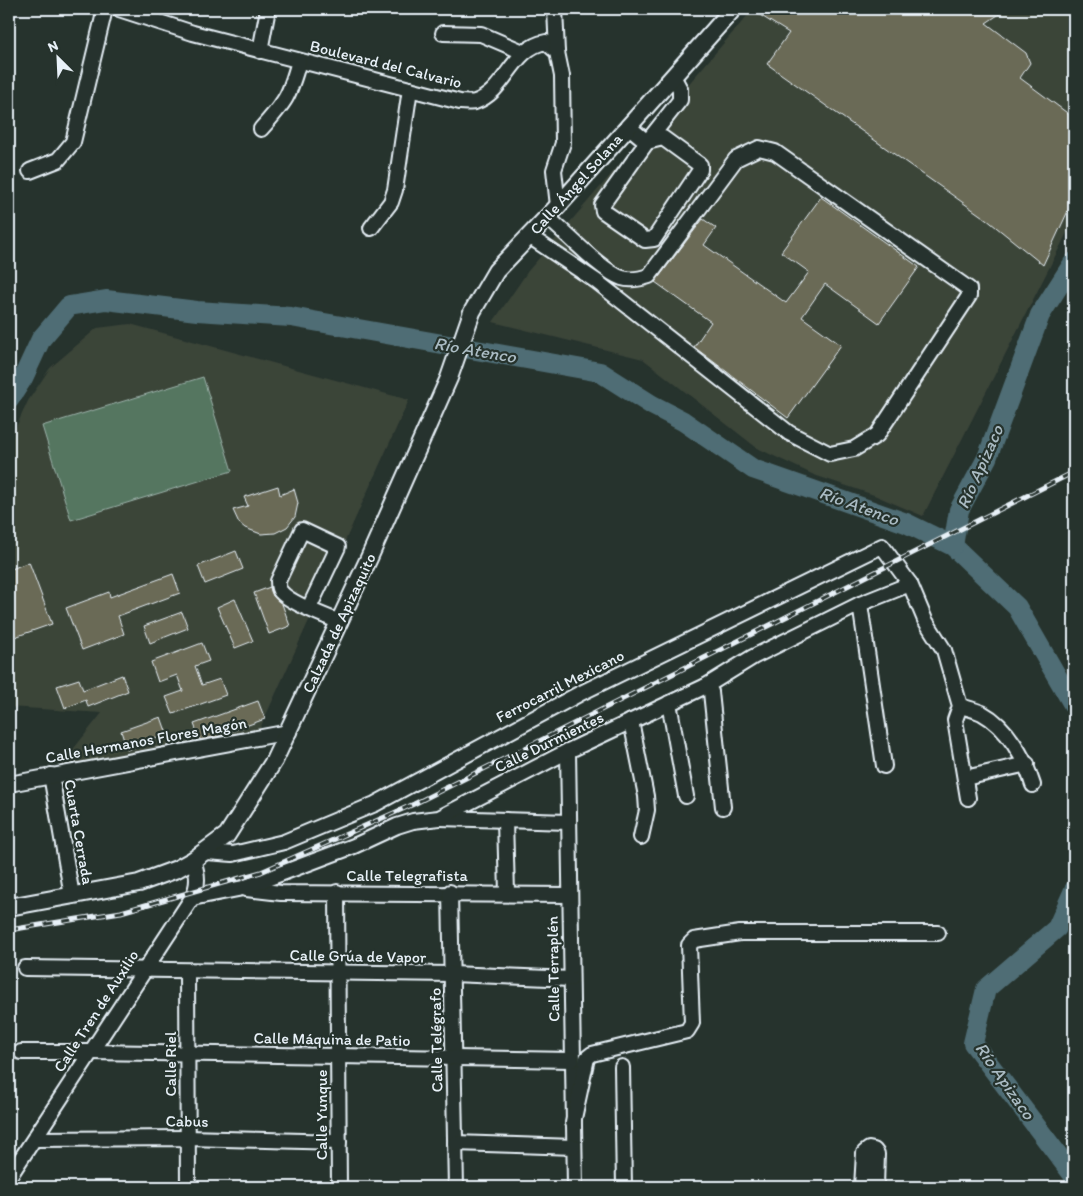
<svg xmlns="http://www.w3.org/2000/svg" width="1083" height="1196" font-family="Itim,sans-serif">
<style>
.built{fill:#3b4439}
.green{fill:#547660;stroke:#9eb4ac}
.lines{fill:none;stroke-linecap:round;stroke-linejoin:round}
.river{stroke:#4f6d75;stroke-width:20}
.building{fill:#6b6b56;stroke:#e8f1f8}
.minor-casing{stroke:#e8f1f8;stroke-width:18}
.major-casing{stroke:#e8f1f8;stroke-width:20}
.minor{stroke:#26332d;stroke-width:14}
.major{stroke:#26332d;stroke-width:16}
.rail-casing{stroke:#e8f1f8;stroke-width:5}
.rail{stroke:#26332d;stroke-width:3;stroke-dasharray:9;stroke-linecap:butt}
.labels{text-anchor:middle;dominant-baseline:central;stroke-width:4.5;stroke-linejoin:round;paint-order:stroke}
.street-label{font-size:16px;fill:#e8f1f8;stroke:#26332d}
.water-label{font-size:18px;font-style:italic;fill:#abbcc4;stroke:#26332d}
</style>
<rect width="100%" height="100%" fill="#26332d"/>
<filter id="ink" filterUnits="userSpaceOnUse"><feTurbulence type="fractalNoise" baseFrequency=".02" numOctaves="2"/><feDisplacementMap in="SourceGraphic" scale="10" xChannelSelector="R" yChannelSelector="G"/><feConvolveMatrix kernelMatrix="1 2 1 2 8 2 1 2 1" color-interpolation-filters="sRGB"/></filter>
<g filter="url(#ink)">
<g class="built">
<polygon points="753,9 1074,9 1074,219 923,516 874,495 814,475 757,448 643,359 493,322 528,271"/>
<polygon points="130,324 409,400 257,735 59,767 102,713 9,707 9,442 28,401 50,368 97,328"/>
</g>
<polygon class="green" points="203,377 232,471 71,520 42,426"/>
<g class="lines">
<g class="river">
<polyline points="9,400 23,378 41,339 69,306 106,300 197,311 291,317 600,372 652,405 683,421 753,469 906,523 953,546 1017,607 1074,706"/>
<polyline points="953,546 959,510 987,458 1040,315 1074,262"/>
<polyline points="1074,890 1057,928 986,989 973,1043 1074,1176"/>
</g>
</g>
<g class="building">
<polygon points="750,9 965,9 974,15 984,9 1007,9 986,23 1026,53 1030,63 1020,78 1074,118 1074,198 1043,265 986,219 767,64 789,33"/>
<polygon points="821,197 919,267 879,323 825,284 802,317 841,345 788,418 694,347 711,322 655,282 703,219 716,228 704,245 786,303 809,272 781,252"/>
<polygon points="278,486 280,495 294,489 298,503 295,517 287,527 275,533 261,534 245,528 239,523 233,510 248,506 244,497"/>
<polygon points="236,551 243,569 205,584 198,566"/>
<polygon points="29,562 52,624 9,639 9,570"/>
<polygon points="173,574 180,593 118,616 124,634 82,650 66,608 109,592 110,597"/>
<polygon points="270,587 273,596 282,604 290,626 269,634 254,593"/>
<polygon points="235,599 253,641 235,648 217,607"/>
<polygon points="182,612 188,628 150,643 144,626"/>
<polygon points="202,643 209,661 195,666 202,685 220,679 226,695 173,714 166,697 183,691 177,675 158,682 151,662"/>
<polygon points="122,675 128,691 88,707 86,700 65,708 57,686 79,679 83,690"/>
<polygon points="258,701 265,719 215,737 200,740 194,724"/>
<polygon points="161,717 167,734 127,750 121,731"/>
</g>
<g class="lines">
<g class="minor-casing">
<g id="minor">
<path d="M119 9 193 33 460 102C464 102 471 103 475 102 507 91 511 48 546 42L557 52 562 76 563 143 554 170 558 206"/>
<polyline points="555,9 557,52"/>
<polyline points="443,33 481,34 523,52"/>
<polyline points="260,51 268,9"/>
<polyline points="628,126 647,142 663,138 700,165 700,170 654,239 645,240 603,211 602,205 647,142 680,100 680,89 673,76"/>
<path d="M261 129C286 101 289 97 299 61"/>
<polyline points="30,171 58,160 73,142 105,9"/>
<polyline points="371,228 391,202 395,190 410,89"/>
<path d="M529 236 596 281 789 433 830 454 854 449 877 435 969 296V289L775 152 759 148 736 159 649 276C640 279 631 281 622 278 603 272 565 232 547 217"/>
<polyline points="860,604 884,766"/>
<path d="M309 608 338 547 302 530 278 581C278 585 278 589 281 592 289 602 327 617 340 622"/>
<polyline points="706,686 711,692 723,807"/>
<polyline points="669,703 686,796"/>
<path d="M960 706C967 708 975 710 982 713 1008 727 1025 759 1033 785"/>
<polyline points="631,721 646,796 647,810 641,837"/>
<polyline points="568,751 575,1187"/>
<polyline points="51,775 72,896"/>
<polyline points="965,778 1027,764"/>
<polyline points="9,784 289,732"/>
<polyline points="440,818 569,822"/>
<polyline points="505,820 507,893"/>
<polyline points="206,852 233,854 284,842 375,804 579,694 882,546 910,584 925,620 944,650 960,706 955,720 968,798"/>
<polyline points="246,889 281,893 570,895"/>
<polyline points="337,892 339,1187"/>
<polyline points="450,892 456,1187"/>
<polyline points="192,898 243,888 354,846 397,826 413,821 439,818 568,751 706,686 753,657 860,604 910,584"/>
<polyline points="25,968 452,974 571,979"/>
<polyline points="187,971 188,1187"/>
<polyline points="21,1052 91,1052 572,1060"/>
<polyline points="622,1067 624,1187"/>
<polyline points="573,1123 587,1058 592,1054 687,1031 692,1023 689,945 694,940 740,933 938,933"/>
<polyline points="35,1139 188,1138 339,1142"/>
<polyline points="455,1143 574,1147"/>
<path d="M9 1177 192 898C199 885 198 874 193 860"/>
<polyline points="862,1187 864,1153 869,1149 874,1150 877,1154 876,1187"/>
</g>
</g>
<g class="major-casing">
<polyline id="major" points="9,907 139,883 177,869 193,860 227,835 274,761 369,558 449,378 472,312 496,271 558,206 733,9"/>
</g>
<use href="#minor" class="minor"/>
<use href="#major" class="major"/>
<g class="rail-casing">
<polyline id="rail" points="9,930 121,912 261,872 414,804 1074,472"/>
</g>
<use href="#rail" class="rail"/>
</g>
</g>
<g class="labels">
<g class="street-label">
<text transform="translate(386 64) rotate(14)">Boulevard del Calvario</text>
<text transform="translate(576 184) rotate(-48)">Calle Ángel Solana</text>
<text transform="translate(339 623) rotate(-65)">Calzada de Apizaquito</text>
<text transform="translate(560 686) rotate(-27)">Ferrocarril Mexicano</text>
<text transform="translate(146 740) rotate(-10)">Calle Hermanos Flores Magón</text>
<text transform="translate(549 742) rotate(-26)">Calle Durmientes</text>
<text transform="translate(79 832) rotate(80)">Cuarta Cerrada</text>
<text x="407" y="875">Calle Telegrafista</text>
<text transform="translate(358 956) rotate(1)">Calle Grúa de Vapor</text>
<text transform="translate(553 969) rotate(-91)">Calle Terraplén</text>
<text transform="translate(96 1011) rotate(-57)">Calle Tren de Auxilio</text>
<text transform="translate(332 1039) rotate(1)">Calle Máquina de Patio</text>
<text transform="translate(436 1040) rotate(-91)">Calle Telégrafo</text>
<text transform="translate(170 1064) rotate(-90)">Calle Riel</text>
<text transform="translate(321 1115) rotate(-90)">Calle Yunque</text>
<text transform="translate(187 1121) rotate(1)">Cabus</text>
</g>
<g class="water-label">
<text transform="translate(475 350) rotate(10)">Río Atenco</text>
<text transform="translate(980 467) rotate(-66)">Río Apizaco</text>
<text transform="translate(859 506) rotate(20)">Río Atenco</text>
<text transform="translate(1005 1081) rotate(55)">Río Apizaco</text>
</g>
</g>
<rect width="1083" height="1196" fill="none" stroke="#26332d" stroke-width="30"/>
<rect x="15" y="15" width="1053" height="1166" fill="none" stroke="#e8f1f8" stroke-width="2" filter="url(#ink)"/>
<g transform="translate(58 58) rotate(336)" stroke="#26332d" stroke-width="4" paint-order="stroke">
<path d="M0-4L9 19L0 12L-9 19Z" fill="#e8f1f8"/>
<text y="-8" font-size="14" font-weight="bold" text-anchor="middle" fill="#e8f1f8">N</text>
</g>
</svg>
